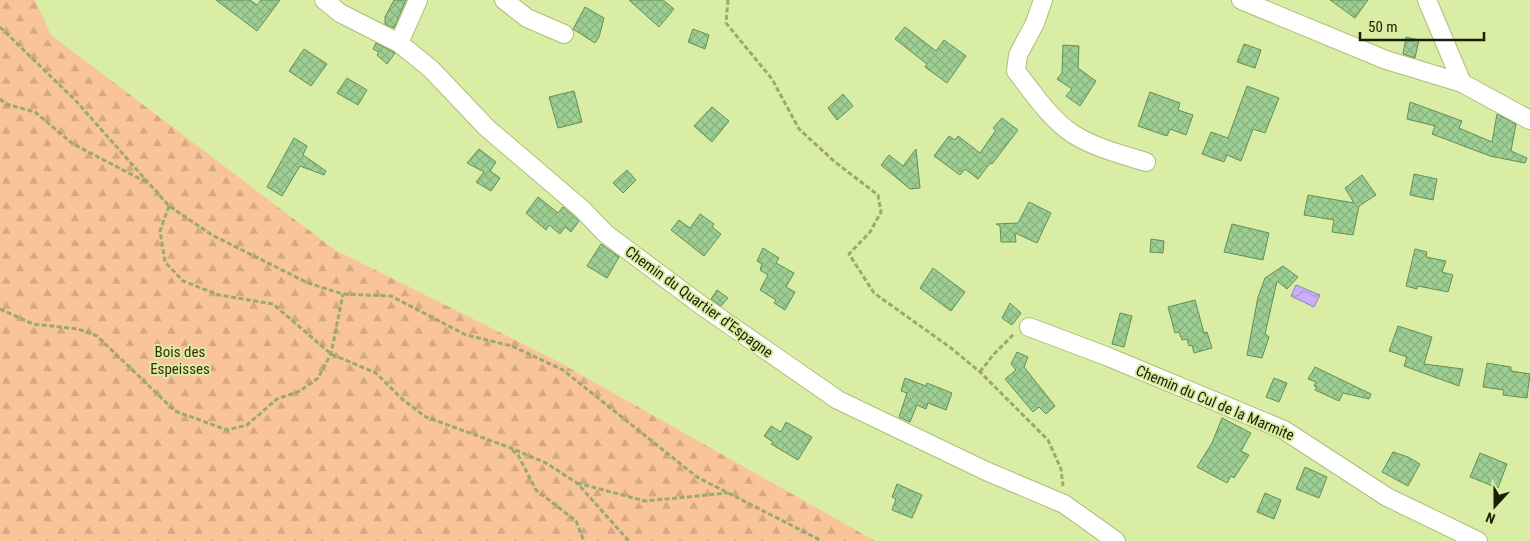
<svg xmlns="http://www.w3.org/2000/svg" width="1530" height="541" font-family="'Roboto Condensed',sans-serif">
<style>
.forest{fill:url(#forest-firs)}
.water{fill:url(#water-waves);stroke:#9484b0}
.building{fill:url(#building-cross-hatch);stroke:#629058}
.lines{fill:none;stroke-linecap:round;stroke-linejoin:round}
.minor-casing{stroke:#adbf78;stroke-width:20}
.path{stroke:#9aa96f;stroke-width:3;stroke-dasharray:5 2.5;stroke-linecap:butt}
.minor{stroke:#fff;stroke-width:18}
.labels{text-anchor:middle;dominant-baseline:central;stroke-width:4;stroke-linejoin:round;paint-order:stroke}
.street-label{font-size:15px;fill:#1a2004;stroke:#daeda4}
.park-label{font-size:15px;fill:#452911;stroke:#daeda4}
</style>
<defs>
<pattern id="forest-firs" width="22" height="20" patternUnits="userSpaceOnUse" patternTransform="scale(1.25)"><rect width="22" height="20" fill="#f9c49a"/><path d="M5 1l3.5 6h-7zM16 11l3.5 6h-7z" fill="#d5a883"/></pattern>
<pattern id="water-waves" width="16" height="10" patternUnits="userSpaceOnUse" patternTransform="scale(1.25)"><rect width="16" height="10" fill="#c9affa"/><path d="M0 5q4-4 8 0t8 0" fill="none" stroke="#ac96d5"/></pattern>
<pattern id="building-cross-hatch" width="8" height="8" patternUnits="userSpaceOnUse" patternTransform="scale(1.25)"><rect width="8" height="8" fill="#9dce93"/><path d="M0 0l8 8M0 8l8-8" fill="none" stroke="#87b17d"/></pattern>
</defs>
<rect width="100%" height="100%" fill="#daeda4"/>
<polygon class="forest" points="0,0 35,0 51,35 335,250 555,360 875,541 0,541"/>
<polygon class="water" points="1296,285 1320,295 1314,307 1291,296"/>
<g class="building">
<polygon points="216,0 250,0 257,5 261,0 280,0 257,31"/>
<polygon points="394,0 406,0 394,28 385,24 385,17"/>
<polygon points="629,0 663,0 674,9 659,27"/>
<polygon points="1330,0 1368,0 1355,18"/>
<polygon points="585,7 604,18 599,37 595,43 573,29"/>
<polygon points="905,27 936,51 944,40 966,56 947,83 925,67 927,64 895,39"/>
<polygon points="693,29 709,35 705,49 688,42"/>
<polygon points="1406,37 1419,40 1415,58 1403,54"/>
<polygon points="376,43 395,53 387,64 377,55 379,52 373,49"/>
<polygon points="1244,44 1261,50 1255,68 1237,62"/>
<polygon points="1063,45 1079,46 1078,68 1096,81 1080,106 1066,96 1072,89 1057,79 1062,73"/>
<polygon points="304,49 327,64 311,86 289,71"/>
<polygon points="347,78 367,90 358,105 337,93"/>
<polygon points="1247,86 1279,98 1265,133 1253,129 1241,161 1227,155 1224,162 1202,154 1211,132 1228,138"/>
<polygon points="574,91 582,122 558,128 549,97"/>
<polygon points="1150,92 1180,103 1178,110 1193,115 1186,135 1170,129 1167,136 1138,126"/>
<polygon points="843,94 853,106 837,120 828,108"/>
<polygon points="1410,102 1462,121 1459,128 1492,142 1497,114 1516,124 1511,151 1527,158 1525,163 1490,156 1432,134 1435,126 1407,119"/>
<polygon points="712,107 729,121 712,142 694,126"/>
<polygon points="1002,118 1018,130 992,164 990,163 978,179 965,169 960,175 934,156 949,136 955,140 958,136 980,153 996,130 993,128"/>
<polygon points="294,138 307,146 303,155 326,171 324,175 300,166 282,196 267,187"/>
<polygon points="479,149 496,162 490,171 500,178 491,191 476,182 484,172 467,163"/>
<polygon points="916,149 920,188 910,189 881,165 889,155 903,166"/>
<polygon points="627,170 636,180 623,193 613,183"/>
<polygon points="1414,174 1437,179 1433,200 1410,195"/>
<polygon points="1362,175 1376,195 1359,206 1353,235 1332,232 1334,220 1304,215 1308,195 1354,203 1345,188"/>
<polygon points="538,197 558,213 563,207 579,221 571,232 565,227 560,234 549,225 546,230 526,213"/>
<polygon points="1029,202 1051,213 1037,243 1015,233 1016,242 1001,242 1000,226 996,224 1018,223"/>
<polygon points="700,214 714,224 712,227 721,234 704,256 671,230 679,220 690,228"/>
<polygon points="1232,224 1269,233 1263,260 1224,252"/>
<polygon points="1151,239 1164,241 1163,253 1150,252"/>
<polygon points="601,244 619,257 607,278 587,266"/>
<polygon points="763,248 779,258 776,263 794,273 786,287 795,292 785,310 774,303 776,300 760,290 768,275 760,270 762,264 757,261"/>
<polygon points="1415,249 1427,252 1426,257 1446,261 1442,272 1453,275 1448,292 1418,286 1417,289 1406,286"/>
<polygon points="1283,266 1298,277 1287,289 1277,281 1265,334 1269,337 1262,358 1247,355 1258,297 1265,278"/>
<polygon points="933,268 965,292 951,311 920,288"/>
<polygon points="717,290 728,298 721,306 711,299"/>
<polygon points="1195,300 1204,333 1207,332 1212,348 1194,353 1192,345 1189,346 1187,339 1182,340 1179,332 1175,333 1168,307"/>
<polygon points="1010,303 1021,313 1012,325 1002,318"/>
<polygon points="1120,313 1132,316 1124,347 1112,344"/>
<polygon points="1398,326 1432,337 1424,364 1463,369 1459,386 1404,366 1407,357 1389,351"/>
<polygon points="1017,352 1028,357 1024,367 1055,406 1046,414 1039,407 1033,412 1005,379 1016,370 1011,364"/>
<polygon points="1487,363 1511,367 1511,371 1530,374 1527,398 1503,395 1504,390 1483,387"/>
<polygon points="1315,367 1371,394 1369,399 1343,393 1339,401 1315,390 1317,387 1314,386 1316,382 1308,379"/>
<polygon points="905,378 926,386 927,383 952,393 946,410 928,403 926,409 917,405 910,422 899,417 907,393 901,391"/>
<polygon points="1274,378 1287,383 1279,402 1266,397"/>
<polygon points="1222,418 1251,433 1241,451 1249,455 1234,478 1231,476 1227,483 1197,467 1212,443"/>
<polygon points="786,422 812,437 798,460 771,444 773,442 764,436 771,426 781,432"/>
<polygon points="1393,452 1408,457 1420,464 1408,486 1382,472"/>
<polygon points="1480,453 1507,464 1498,488 1470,477"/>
<polygon points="1305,467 1327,477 1319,498 1296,489"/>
<polygon points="897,484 922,495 912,518 892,510 896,499 892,497"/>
<polygon points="1265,493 1281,500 1274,519 1257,512"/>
</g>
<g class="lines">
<g class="minor-casing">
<g id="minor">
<polyline points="324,0 340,13 399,43 431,69 487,128 582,209 606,234 701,305 838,400 986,471 1064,504 1116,541"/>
<polyline points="504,0 527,18 564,34"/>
<path d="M1043 0 1035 23 1018 55 1016 71C1033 93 1050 119 1073 134 1095 148 1121 154 1146 162"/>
<polyline points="1241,0 1386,60 1462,83 1530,120"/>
<polyline points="1427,0 1462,83"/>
<polyline points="399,43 418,0"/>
<polyline points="1029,327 1106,356 1284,430 1387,497 1478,541"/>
</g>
</g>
<g class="path">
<polyline points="728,0 726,23 772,79 799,129 835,162 878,195 881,212 870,232 849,254 874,293 951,348 980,372 1048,440 1061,469 1063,486"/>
<polyline points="0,27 76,101 169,206 212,235 308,283 343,294 391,296 466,335 512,346 563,370 697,477 822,541"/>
<polyline points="0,99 6,104 35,112 73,144 146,182"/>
<polyline points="169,206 160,231 165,262 183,281 219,295 273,304 331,354 376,373 402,399 426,417 511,448 546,463 577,483 629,541"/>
<polyline points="0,309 33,324 78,329 97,336 175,411 227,430 247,425 277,399 300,391 318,378 331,354 343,294"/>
<polyline points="980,372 993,355 1015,333"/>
<polyline points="512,450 518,455 536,490 576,521 584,541"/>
<polyline points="577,483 645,501 728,493"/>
</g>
<use href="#minor" class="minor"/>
</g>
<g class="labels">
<g class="street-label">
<text transform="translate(699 302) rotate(36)">Chemin du Quartier d'Espagne</text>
<text transform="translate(1215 403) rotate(23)">Chemin du Cul de la Marmite</text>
</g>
<g class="park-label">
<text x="180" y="352">Bois des<tspan x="180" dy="17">Espeisses</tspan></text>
</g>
</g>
<g transform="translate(1495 506) rotate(201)" stroke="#daeda4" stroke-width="4" paint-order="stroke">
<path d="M0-4L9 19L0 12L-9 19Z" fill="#1a2004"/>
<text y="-8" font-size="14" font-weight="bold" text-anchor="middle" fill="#1a2004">N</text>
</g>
<path d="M1360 32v8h124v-8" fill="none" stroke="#1a2004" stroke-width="2.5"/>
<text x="1368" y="32" font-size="15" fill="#1a2004" stroke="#daeda4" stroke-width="4" paint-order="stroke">50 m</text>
</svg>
